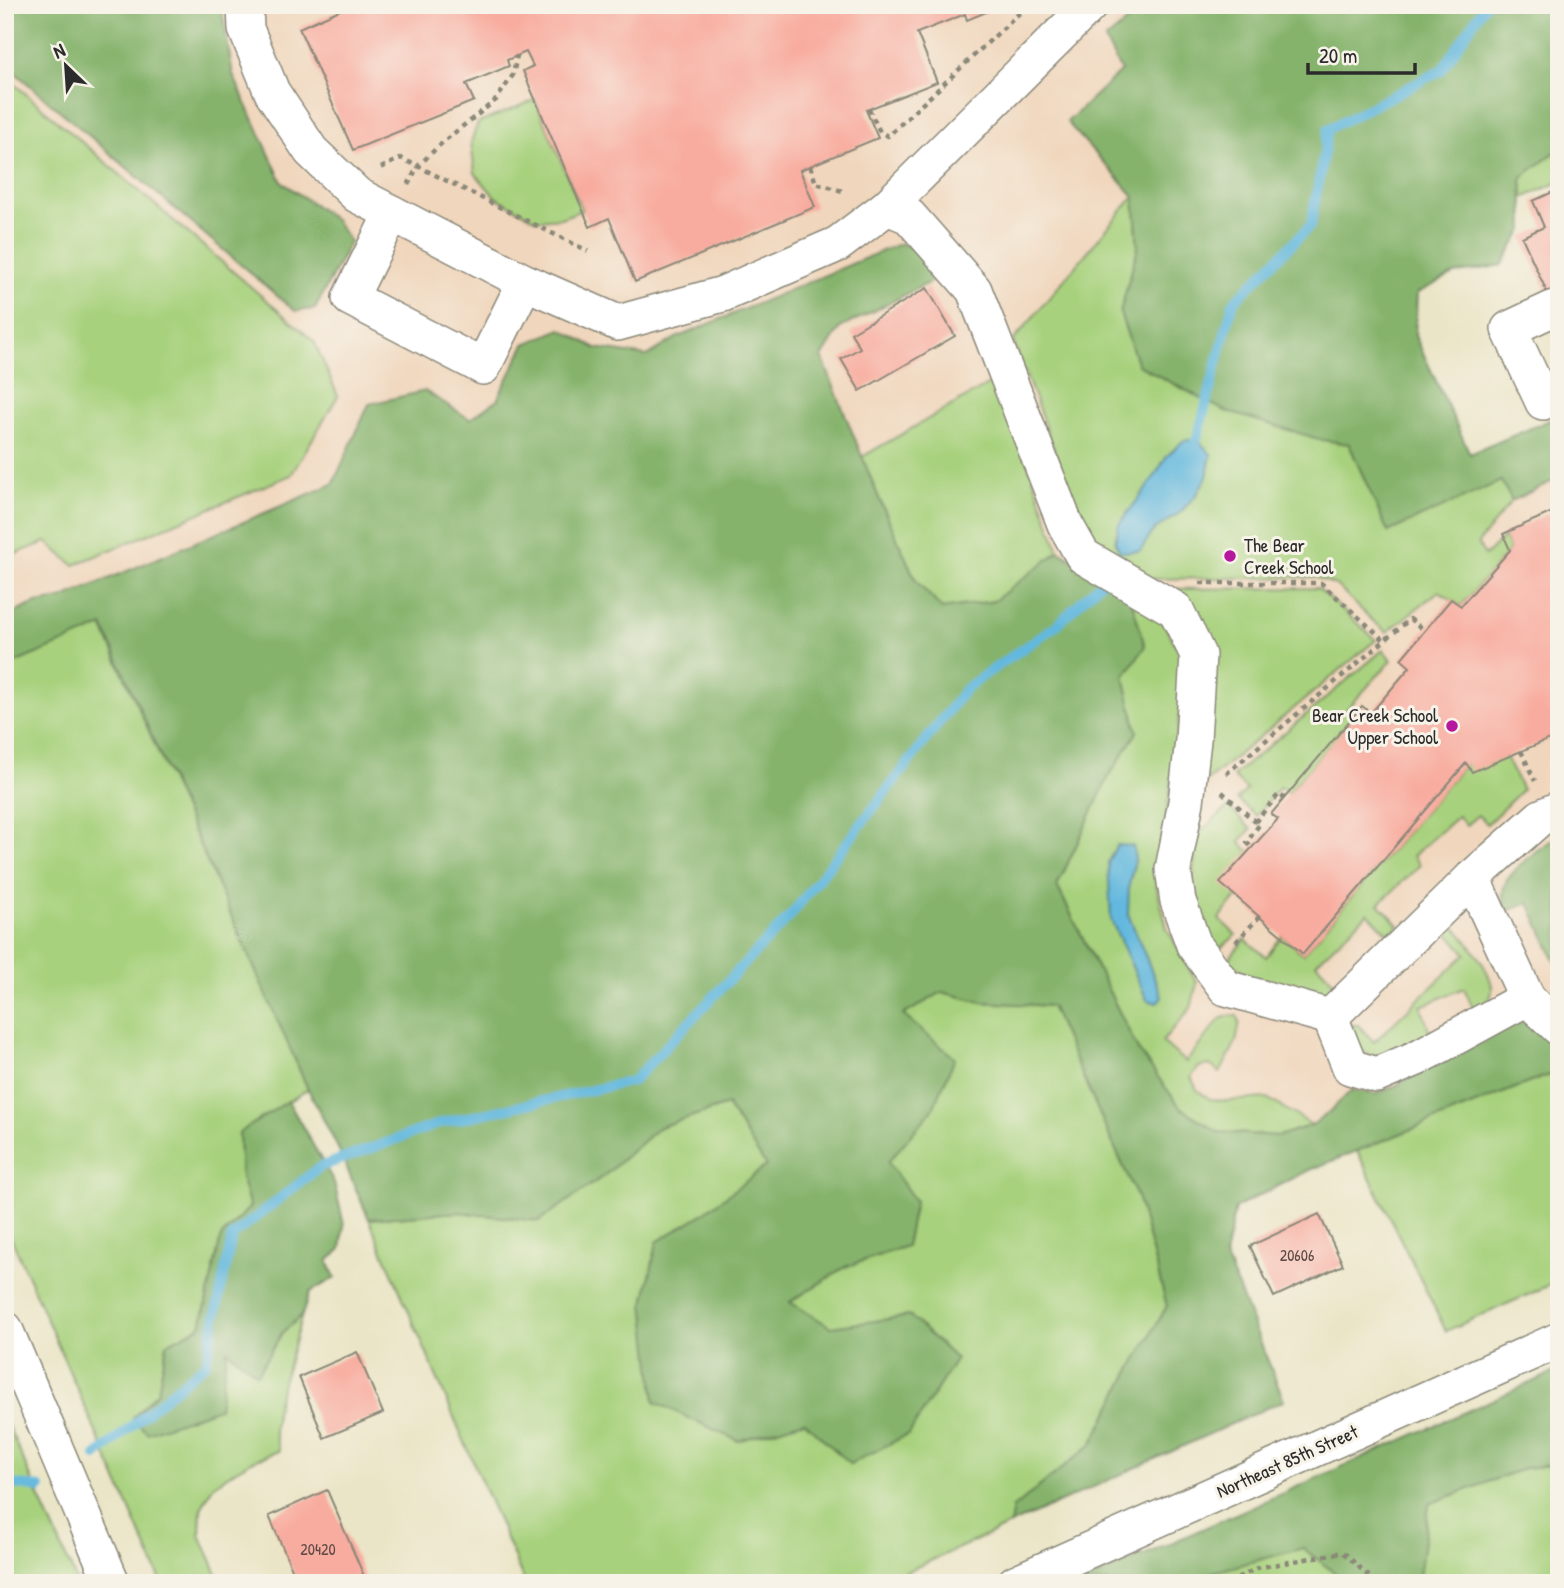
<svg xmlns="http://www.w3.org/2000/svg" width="1564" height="1588" font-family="'Patrick Hand',sans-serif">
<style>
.built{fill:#f0d6bc}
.green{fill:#a7d17d;stroke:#697e54;stroke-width:2}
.forest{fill:#85b36c;stroke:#586f4c;stroke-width:2}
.water{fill:#62b8de;stroke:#467284;stroke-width:2}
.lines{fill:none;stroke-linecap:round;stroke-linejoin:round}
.stream{stroke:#62b8de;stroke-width:10}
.building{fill:#f8ac9f}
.minor-casing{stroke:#8b8879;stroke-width:38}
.path{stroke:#8b8879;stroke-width:4.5;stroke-dasharray:5 5;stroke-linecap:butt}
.minor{stroke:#fff;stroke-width:35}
.poi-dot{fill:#b5179e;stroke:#f7f3e8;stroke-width:2.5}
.labels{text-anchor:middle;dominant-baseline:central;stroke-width:6;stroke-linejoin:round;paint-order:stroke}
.number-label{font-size:16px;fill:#5e4b48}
.poi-label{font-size:19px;fill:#2b2b2b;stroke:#f7f3e8;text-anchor:start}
.street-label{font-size:19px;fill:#2b2b2b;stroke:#f7f3e8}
</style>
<rect width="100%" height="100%" fill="#f7f3e8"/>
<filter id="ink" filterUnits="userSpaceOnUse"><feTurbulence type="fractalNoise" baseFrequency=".0143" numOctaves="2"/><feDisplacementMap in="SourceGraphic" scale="14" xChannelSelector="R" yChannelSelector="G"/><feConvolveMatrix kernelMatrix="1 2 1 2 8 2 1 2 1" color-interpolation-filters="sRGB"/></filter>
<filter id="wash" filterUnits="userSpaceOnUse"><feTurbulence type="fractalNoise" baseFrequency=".00686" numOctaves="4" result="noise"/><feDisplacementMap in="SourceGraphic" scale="28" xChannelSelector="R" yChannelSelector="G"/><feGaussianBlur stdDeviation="1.57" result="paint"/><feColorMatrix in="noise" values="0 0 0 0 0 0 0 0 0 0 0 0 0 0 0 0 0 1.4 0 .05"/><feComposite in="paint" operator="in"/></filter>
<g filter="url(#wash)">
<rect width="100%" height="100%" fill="#ebe5c7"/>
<polygon class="built" points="5,5 1559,5 1297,125 1456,486 1559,441 1559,1042 1176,1205 5,667"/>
<g class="green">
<polygon points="5,76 314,341 338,396 291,475 74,565 46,542 5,558"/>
<polygon points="535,100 582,210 561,218 537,220 495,197 475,173 471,142 478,123"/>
<polygon points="1559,152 1559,182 1523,198 1522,177 1554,153"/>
<polygon points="1134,196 1138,247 1120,313 1138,365 1349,444 1388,532 1501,480 1512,501 1478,543 1485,556 1504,537 1510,550 1461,606 1439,591 1387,632 1373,621 1336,585 1314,577 1143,579 1111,557 1091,537 1088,539 1013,341"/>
<polygon points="998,379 1059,551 994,601 942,609 916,581 878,496 862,457"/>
<polygon points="1318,588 1376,640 1196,790 1211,674 1162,589"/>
<polygon points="1129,592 1155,609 1184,659 1177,739 1167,812 1155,880 1167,928 1197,983 1191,1008 1162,1042 1186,1062 1220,1019 1228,1016 1236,1015 1240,1021 1236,1042 1220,1073 1210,1065 1199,1067 1191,1077 1197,1090 1210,1099 1227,1101 1267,1098 1312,1125 1279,1136 1218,1132 1180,1107 1138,1050 1057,886 1108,778 1137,732 1124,677"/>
<polygon points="102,626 308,1089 239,1133 241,1177 250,1207 221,1237 201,1326 167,1344 158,1391 133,1418 227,1350 257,1373 282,1333 302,1315 277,1403 274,1430 279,1451 254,1460 236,1470 213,1486 201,1509 200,1535 221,1583 162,1583 5,1224 5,667"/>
<polygon points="1383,650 1392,660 1347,709 1354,717 1288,793 1280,787 1256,816 1237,799 1247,790 1233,776"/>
<polygon points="1506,757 1522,790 1487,824 1478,815 1466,825 1458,816 1413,856 1420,865 1379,904 1399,925 1389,935 1368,913 1316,963 1334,982 1329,993 1317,995 1253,978 1227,961 1245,939 1266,957 1282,936 1303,954 1466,763"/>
<polygon points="1228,807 1251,829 1239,842 1249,851 1237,897 1219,919 1236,935 1219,950 1205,930 1192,899 1194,856 1199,833"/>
<path d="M1450 928H1456C1467 940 1493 973 1492 990 1492 994 1489 1001 1487 1005L1474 1010 1464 988 1421 1006 1429 1030 1427 1035 1392 1052 1372 1057 1356 1048 1351 1025H1358L1374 1042 1466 954 1448 933Z"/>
<polygon points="942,992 982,1002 1051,1006 1138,1199 1167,1306 1124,1382 1092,1444 1013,1508 1010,1525 881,1583 525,1583 369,1219 458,1212 539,1221 605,1175 659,1127 727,1105 766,1166 704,1213 657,1242 738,1441 804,1421 910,1316 831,1328 789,1303 845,1267 906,1246 915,1201 887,1162 933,1109 903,1015"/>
<polygon points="1559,1073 1559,1281 1446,1331 1357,1151 1543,1077"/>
<polygon points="5,1419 77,1582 77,1583 5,1583"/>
<polygon points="1559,1464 1559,1583 1418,1583 1429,1504 1525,1468"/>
<polygon points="1303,1548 1348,1583 1191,1583 1202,1575"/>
</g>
<g class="forest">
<polygon points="5,5 221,5 233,75 282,182 335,220 350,242 315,309 295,311 5,64"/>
<polygon points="1147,5 1559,5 1559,152 1554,153 1522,177 1524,229 1502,265 1454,274 1417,293 1415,336 1470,454 1559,416 1559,478 1512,501 1501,481 1388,532 1349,444 1322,440 1225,411 1138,365 1120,313 1138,247 1134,196 1067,122 1121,71 1105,40"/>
<polygon points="901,243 924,254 936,279 840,328 822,357 878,496 916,581 942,609 994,601 1059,551 1129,592 1145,646 1124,677 1137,732 1108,778 1057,886 1138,1050 1180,1107 1218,1132 1279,1136 1312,1125 1327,1114 1352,1090 1376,1094 1397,1085 1520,1016 1550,1033 1559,1053 1559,1073 1543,1077 1309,1170 1235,1208 1225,1256 1284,1400 1010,1525 1013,1508 1092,1444 1124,1382 1167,1306 1138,1199 1051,1006 982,1002 942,992 903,1015 955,1058 933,1109 888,1162 915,1201 906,1246 845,1267 790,1302 831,1327 910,1316 956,1359 909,1434 850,1464 804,1421 738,1441 655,1402 644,1303 657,1242 704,1213 766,1166 727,1105 659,1127 605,1175 539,1221 458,1212 369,1219 337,1146 308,1089 103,626 5,667 5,617 36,603 61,599 333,484 369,404 425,391 470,419 497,400 525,344 561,329 596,348 647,356 676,338"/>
<path d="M1559 837V969L1529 903 1505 912C1498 885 1508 876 1527 859 1538 849 1545 843 1559 837Z"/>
<polygon points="288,1101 334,1182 344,1225 341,1249 328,1261 335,1278 310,1292 302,1315 282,1333 257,1374 227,1350 219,1408 147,1433 133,1418 158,1391 167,1344 201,1326 221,1237 250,1207 241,1177 239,1133"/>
<polygon points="1559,1370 1559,1464 1525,1468 1429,1504 1418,1583 1348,1583 1303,1548 1203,1575 1191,1583 1081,1583"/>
</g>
<g class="water">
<polygon points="1197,439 1211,454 1207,477 1196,495 1181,512 1154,530 1140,551 1120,552 1115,542 1119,524 1149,485 1167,456 1183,441"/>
<polygon points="1117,845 1133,846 1135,860 1129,885 1128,914 1162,996 1157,1003 1147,1000 1111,920 1108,862"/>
</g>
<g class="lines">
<g class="stream">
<polyline points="1190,450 1197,439 1233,303 1311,225 1328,129 1442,70 1485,5"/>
<polyline points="96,1456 206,1363 232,1236 320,1167 441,1123 633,1081 791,915 966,688 1057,625 1105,578"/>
<polyline points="5,1483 40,1488"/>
</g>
</g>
<g id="blocks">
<g class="building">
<polygon points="351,5 1003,5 967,20 965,14 917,33 937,82 866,110 878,138 800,170 815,207 635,282 609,218 590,227 523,71 533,66 526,52 507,60 509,66 466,84 474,101 353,150 299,28"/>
<polygon points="1559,189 1559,319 1522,237 1544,227 1533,201"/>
<polygon points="927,288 955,336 860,391 841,359 860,348 851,333"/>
<polygon points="1559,509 1559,735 1472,772 1466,763 1303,954 1220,883 1278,819 1271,814 1362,706 1371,713 1410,667 1401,659 1451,599 1461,606 1510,550 1503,534"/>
<polygon points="1319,1214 1343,1265 1274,1297 1250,1246"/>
<polygon points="357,1352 383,1413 324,1438 299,1377"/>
<polygon points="327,1490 367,1583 298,1583 269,1516"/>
</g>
</g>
</g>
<g filter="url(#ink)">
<use href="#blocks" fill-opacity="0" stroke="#8b8879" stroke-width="2"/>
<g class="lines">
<g class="minor-casing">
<g id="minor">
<polyline points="245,5 246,29 272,92 311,151 357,195 525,282 483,367 350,298 392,213"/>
<polyline points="887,207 909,216 974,290 1065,524 1083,556 1176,610 1198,655 1193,740 1186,802 1173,869 1178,901 1194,945 1226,988 1330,1017 1472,878 1541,817 1559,809"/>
<polyline points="525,282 618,323 723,294 838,244 887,207 1090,5"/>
<polyline points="1554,308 1509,329 1543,402 1559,395"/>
<polyline points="1527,998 1559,1028"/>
<polyline points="1330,1017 1350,1067 1377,1075 1417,1058 1527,998 1472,878"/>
<polyline points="5,1329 112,1583"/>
<polyline points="1015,1583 1559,1340"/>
</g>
</g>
<g class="path">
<polyline points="869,109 880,132 888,136 1028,5"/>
<polyline points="810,166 816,183 846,192"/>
<polyline points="381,168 401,158 588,251"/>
<polyline points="408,185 418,166 444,141 496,100 513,75 517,55"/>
<polyline points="1200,583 1321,583 1385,641"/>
<polyline points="1521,751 1535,781"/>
<polyline points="1226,774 1410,619 1425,631"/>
<polyline points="1222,792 1259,825 1247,842 1252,848"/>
<polyline points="1255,822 1279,794 1284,798"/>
<polyline points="1236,942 1259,917"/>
<polyline points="1229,1583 1257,1568 1343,1552 1376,1583"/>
</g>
<use href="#minor" class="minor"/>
</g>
</g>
<g class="poi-dot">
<circle cx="1230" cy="556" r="7"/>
<circle cx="1452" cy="726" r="7"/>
</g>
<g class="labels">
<g class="number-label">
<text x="1297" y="1255">20606</text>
<text x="318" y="1549">20420</text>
</g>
<g class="poi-label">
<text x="1244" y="545">The Bear<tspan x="1244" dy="22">Creek School</tspan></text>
<text x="1438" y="715" text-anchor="end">Bear Creek School<tspan x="1438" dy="22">Upper School</tspan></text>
</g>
<g class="street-label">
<text transform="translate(1287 1461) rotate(-24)">Northeast 85th Street</text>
</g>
</g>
<rect width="1564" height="1588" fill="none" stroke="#f7f3e8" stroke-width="28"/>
<g transform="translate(66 66) rotate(335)" stroke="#f7f3e8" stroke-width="5" paint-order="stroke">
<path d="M0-5L12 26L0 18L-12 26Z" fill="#2b2b2b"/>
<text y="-10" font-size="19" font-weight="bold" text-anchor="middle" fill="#2b2b2b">N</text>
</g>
<path d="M1308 63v10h107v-10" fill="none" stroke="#2b2b2b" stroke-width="3.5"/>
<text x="1319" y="63" font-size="21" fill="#2b2b2b" stroke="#f7f3e8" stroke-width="5" paint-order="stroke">20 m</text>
</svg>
